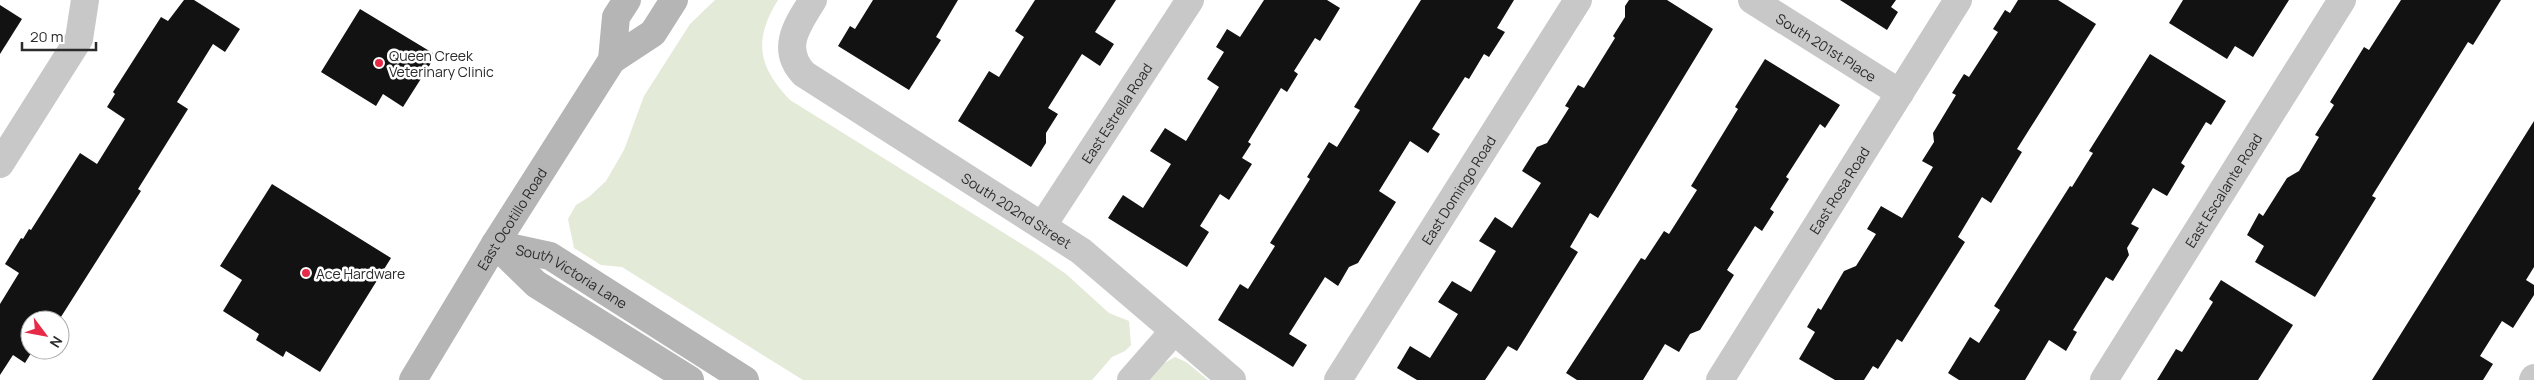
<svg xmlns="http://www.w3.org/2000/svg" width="2534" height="380" font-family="Manrope,sans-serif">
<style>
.green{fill:#e3ead8}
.building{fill:#121212}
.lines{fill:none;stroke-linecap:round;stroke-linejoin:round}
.street{stroke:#c8c8c8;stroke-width:28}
.secondary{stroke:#b5b5b5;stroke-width:28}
.poi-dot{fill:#e62a47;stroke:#fff;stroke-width:2}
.labels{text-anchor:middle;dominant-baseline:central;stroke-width:5;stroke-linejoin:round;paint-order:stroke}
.street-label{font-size:14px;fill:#2b2b2b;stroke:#fff}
.poi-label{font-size:14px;fill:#2b2b2b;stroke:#fff;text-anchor:start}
</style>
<rect width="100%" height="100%" fill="#fff"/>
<g class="green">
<path d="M715 0H778C753 40 758 67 790 100L1036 253 1066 274 1109 313 1129 321 1131 345 1125 351 1112 357 1092 380H803L622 267 601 265 574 248 568 219 576 205 589 197 606 181 624 150 644 96 690 24Z"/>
<polygon points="1175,357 1186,362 1208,380 1149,380 1163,364"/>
</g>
<g class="building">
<polygon points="184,0 194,0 240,29 225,52 213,44 177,102 188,109 138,189 141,191 59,320 30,320 30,350 33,350 25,363 13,355 0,375 0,304 19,273 5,264 21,238 23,239 29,229 31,230 80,153 97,164 125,119 107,107 115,94 113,92 161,17 168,21"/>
<polygon points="873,0 958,0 936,37 941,40 909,90 838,46 850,26 855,29"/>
<polygon points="1035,0 1116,0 1095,32 1114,44 1100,66 1082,54 1048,108 1058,114 1046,133 1046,143 1031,167 958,121 989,71 999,77 1024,37 1015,31"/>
<polygon points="1264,0 1327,0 1340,8 1320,41 1315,38 1294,71 1298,74 1287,92 1281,88 1248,142 1251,144 1242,158 1252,164 1229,200 1220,194 1200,226 1209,232 1187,267 1108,218 1123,195 1143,208 1171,164 1150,151 1165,128 1186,141 1219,87 1207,79 1224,52 1216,47 1227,29 1240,37"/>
<polygon points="1421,0 1514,0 1497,28 1505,32 1489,57 1484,54 1469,79 1465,77 1432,129 1440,134 1428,153 1410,141 1379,191 1396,202 1358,263 1349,267 1338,286 1325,277 1289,334 1307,345 1293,367 1218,320 1240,284 1248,289 1275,246 1270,243 1310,179 1307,177 1329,142 1337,147 1360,110 1354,107"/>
<polygon points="1629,0 1667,0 1713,29 1598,218 1590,213 1570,247 1578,252 1517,351 1508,346 1485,380 1417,380 1397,368 1410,346 1430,358 1458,314 1438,302 1452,281 1471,292 1496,251 1479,241 1495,217 1512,228 1541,183 1522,171 1537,147 1547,143 1569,108 1565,106 1578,85 1584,88 1615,38 1613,36 1625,17 1625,6"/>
<polygon points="1840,0 1896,0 1891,7 1898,12 1887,30"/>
<polygon points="2018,0 2058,0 2096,24 2017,149 2022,152 1991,203 1982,197 1958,237 1965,242 1902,342 1897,339 1878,369 1873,366 1864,380 1835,380 1799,359 1815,332 1807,327 1818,308 1821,310 1844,271 1856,266 1876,234 1867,229 1881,206 1902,218 1933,167 1922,161 1934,142 1933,133 1956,95 1952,93 1964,74 1969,77 1998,32 1993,29 2005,10 2010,13"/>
<polygon points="2183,0 2289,0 2253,57 2235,46 2227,59 2169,23"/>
<polygon points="2401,0 2501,0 2473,45 2468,42 2372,196 2376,198 2315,297 2255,262 2264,246 2247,235 2259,213 2263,216 2287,178 2299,171 2319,137 2315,135 2334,105 2330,102 2364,47 2369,50"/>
<polygon points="0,5 22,19 0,54"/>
<polygon points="360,9 436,55 403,107 383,94 376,106 321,72"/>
<polygon points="2150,54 2226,101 2211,125 2206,122 2181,163 2185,166 2167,196 2153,188 2131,224 2139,228 2127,248 2129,255 2113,281 2106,277 2073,330 2077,332 2066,351 2049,340 2025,380 1959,380 1948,373 1970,337 1979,343 2000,310 1994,306 2070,186 2072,187 2093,153 2089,151"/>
<polygon points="1765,59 1840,105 1825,128 1820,124 1786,177 1789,179 1770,209 1774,212 1762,231 1755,226 1727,270 1734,275 1700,330 1690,334 1679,352 1665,344 1643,380 1577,380 1566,373 1641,258 1645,260 1664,231 1669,234 1697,190 1691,186 1738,109 1735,107"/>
<polygon points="2534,121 2534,267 2526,280 2534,285 2534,295 2513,328 2502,321 2480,356 2493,364 2483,380 2372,380"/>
<polygon points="272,184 391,258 320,372 286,351 283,357 256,340 259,334 223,311 242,280 220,266"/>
<polygon points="2221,280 2293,325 2258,380 2157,380 2176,349 2182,352 2213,302 2209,299"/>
</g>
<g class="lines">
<g class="street">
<path id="s1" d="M813 0C797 25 780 49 804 74L1081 251 1232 380"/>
<path id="s2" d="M1752 0 1900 93"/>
<polyline points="0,164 79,39 85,0"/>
<path id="s3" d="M1043 225 1190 0"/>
<polyline points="1131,380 1174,331"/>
<path id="s4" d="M1338 380 1578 0"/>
<path id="s5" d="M1720 380 1958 0"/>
<path id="s6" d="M2104 380 2342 0"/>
<polyline points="2533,380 2534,378"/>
</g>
<g class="secondary">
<polyline points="612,60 616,17 627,0"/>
<path id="s7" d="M495 244 550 256 745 380"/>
<polyline points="495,244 536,284 690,380"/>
<path id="s8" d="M413 380 495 244 612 60 653 33 674 0"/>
</g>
</g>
<g class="poi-dot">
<circle cx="379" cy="63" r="5"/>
<circle cx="306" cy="273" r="5"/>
</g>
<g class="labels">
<g class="street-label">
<text stroke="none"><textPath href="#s2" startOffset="88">South 201st Place</textPath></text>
<text stroke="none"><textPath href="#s3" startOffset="134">East Estrella Road</textPath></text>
<text stroke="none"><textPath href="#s4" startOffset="225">East Domingo Road</textPath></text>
<text stroke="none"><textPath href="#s5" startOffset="224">East Rosa Road</textPath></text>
<text stroke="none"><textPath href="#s6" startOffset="224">East Escalante Road</textPath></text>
<text stroke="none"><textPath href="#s1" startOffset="335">South 202nd Street</textPath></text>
<text stroke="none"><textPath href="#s8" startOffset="189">East Ocotillo Road</textPath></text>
<text stroke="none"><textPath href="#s7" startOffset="84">South Victoria Lane</textPath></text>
</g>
<g class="poi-label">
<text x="389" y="55">Queen Creek<tspan x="389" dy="16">Veterinary Clinic</tspan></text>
<text x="316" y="273">Ace Hardware</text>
</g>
</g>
<g transform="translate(45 335) rotate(122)"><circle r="24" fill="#ffffff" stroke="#aaaaaa"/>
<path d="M0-4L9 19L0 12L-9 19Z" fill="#e62a47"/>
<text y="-8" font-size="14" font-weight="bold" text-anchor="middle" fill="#2b2b2b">N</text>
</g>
<path d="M22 42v8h74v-8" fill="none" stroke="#2b2b2b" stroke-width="2.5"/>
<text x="30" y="42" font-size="15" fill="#2b2b2b" stroke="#ffffff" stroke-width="4" paint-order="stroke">20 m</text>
</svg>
